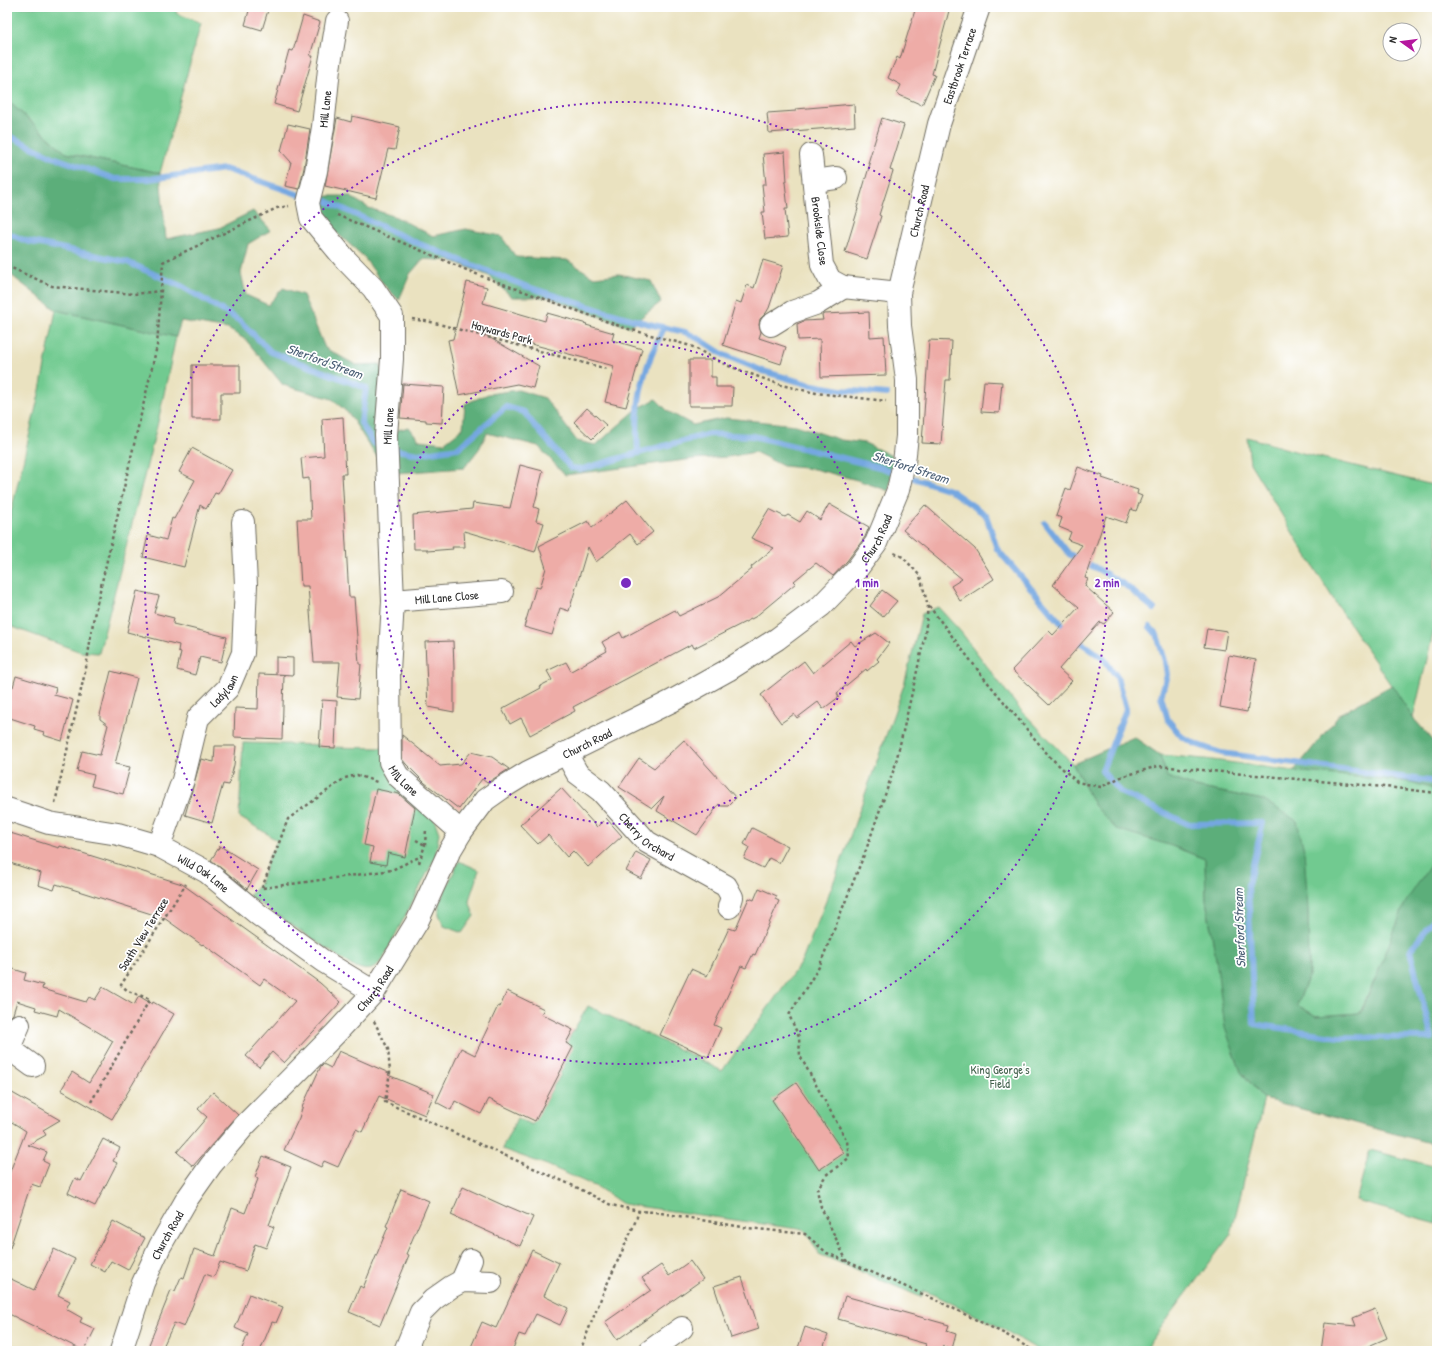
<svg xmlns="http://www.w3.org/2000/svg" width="1444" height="1358" font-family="'Patrick Hand',sans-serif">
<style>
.green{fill:#71ca90;stroke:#4e7a5e}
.forest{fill:#5cae7a;stroke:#446c52}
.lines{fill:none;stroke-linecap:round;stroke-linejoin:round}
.stream{stroke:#75a7e1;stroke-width:6}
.building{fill:#eeaca7}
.minor-casing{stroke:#6e6b5f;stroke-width:24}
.path{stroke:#6e6b5f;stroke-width:2.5;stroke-dasharray:3 3;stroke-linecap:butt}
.minor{stroke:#fff;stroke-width:22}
.ring{fill:none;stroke:#7b2cbf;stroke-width:2;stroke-dasharray:2 4}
.labels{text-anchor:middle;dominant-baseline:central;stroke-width:3.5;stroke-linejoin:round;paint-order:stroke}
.street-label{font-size:12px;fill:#2b2b2b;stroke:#fff}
.park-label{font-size:12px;fill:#44634e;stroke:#fff}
.water-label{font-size:13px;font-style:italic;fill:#495d74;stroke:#fff}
.centre{fill:#7b2cbf;stroke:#fff;stroke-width:2}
.ring-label{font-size:12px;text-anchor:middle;font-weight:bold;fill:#7b2cbf;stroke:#fff;stroke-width:3.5;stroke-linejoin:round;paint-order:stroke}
</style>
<rect width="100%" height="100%" fill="#fff"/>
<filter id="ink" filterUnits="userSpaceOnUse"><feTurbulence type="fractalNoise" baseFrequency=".025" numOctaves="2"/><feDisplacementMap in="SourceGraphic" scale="8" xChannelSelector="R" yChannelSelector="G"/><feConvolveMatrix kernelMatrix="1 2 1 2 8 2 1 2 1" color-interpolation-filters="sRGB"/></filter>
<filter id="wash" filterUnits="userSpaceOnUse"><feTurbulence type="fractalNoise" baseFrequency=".012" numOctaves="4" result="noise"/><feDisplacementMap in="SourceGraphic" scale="16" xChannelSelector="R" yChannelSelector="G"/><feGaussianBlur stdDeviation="0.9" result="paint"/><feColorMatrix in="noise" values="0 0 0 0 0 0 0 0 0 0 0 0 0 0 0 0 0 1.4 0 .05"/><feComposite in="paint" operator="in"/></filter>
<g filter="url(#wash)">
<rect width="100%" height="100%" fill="#eae2c0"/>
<g class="green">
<polygon points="7,7 177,7 176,13 201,23 160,173 66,153 7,100"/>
<polygon points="56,310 176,337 158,422 99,653 81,652 7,625 7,529 40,390"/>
<polygon points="1247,437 1298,452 1437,486 1437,617 1413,718 1337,605 1250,463"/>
<polygon points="938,607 961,632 1018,707 1073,764 1095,806 1172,846 1205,859 1206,900 1216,959 1241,1072 1264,1099 1231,1234 1151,1341 1146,1351 1040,1351 1001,1328 939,1297 924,1291 921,1297 819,1254 805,1230 623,1204 599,1188 547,1165 502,1149 517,1118 532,1125 555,1083 556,1083 561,1074 560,1073 572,1047 566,1043 588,1006 691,1055 722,1071 802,961 836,876 904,685 922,614"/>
<path d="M243 743 319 745 320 747 384 748 433 816 439 833 435 858 385 955C374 972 370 972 352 966L249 896 260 884 268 859 277 841 266 833 239 817Z"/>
<polygon points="1160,755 1205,759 1294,771 1411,782 1437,790 1437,855 1379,970 1360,1013 1316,1016 1297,1005 1309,975 1308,910 1263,800 1195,787 1167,777"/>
<polygon points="459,861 479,870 469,900 474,916 462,933 444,926 439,914 439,903"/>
<polygon points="1370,1150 1437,1167 1437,1223 1356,1201"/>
</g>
<g class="forest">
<polygon points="7,100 66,153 160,173 166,239 219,228 253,211 271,230 248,244 241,273 246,295 268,305 283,288 303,295 325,348 356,365 380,364 385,376 394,431 409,427 419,440 444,443 463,428 465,404 488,394 518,390 545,398 577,441 596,445 637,409 656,399 669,412 693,425 726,418 796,425 841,440 865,443 894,457 889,491 857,480 814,469 783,466 755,452 728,457 694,459 565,475 538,446 487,433 479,449 464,468 397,473 374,453 349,414 332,399 283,385 246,340 228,329 181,321 176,337 56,310 7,272"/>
<polygon points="328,196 349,196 369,208 396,217 433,236 466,229 501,236 516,257 567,260 594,277 619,274 651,281 661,302 629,327 568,305 548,297 512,297 489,276 452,261 423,259 410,274 399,300 384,285 363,256 330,227 318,199"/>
<polygon points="1392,685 1413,718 1432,739 1437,747 1437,790 1411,782 1294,771 1340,714"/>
<polygon points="1134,737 1160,755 1167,777 1195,787 1263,800 1297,821 1304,850 1308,910 1309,975 1297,1005 1316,1016 1361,1013 1379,970 1405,903 1437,855 1437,1145 1264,1099 1241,1072 1225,1028 1216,959 1206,900 1205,859 1172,846 1116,829 1095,806 1073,764"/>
</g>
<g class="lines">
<g class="stream">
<polyline points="7,135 53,157 115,179 149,179 225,169 300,195"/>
<polyline points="324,200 417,243 525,286 606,312 649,324 685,332 701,340 724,355 763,371 807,384 841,390 887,394"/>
<polyline points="7,233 26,241 127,262 183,287 240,321 271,352 366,388 361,423 373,443 382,446"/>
<polyline points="391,449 418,454 458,448 506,407 524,412 534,425 571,468 583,469 638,453 709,434 753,436 879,467 950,490 986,515 997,549 1067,630"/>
<path d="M638 453C634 404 642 370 664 328"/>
<polyline points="1045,523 1069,554 1096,568 1125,585 1154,609"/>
<polyline points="1150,627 1157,635 1165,661 1167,675 1161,696 1168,720 1182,737 1198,745 1221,753 1437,782"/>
<polyline points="1076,639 1104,659 1117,677 1126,709 1102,771 1120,792 1188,824 1263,823 1248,885 1254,1024 1339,1037 1432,1038 1410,951 1437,915"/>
</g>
</g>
<g id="blocks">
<g class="building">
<polygon points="250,7 269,7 262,30 245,25"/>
<polygon points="916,7 950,7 932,74 935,75 922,105 897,94 901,85 888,78 897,57 900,59"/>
<polygon points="303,16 320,22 310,56 313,56 297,111 274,104 289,50 293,51"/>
<polygon points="854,104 855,126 769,133 767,113 796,111 796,109"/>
<polygon points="352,116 400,127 395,150 388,149 376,198 325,186 337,118 351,122"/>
<polygon points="882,118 904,125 890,170 893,171 879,215 881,216 867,259 845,252 858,209 857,208 870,164 868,163"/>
<polygon points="288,124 310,129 304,168 299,189 285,186 291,162 281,151"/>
<polygon points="785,152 787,182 785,182 788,209 785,209 788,237 765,239 762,212 765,212 762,184 766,184 763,154"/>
<polygon points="763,260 783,266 769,308 766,313 760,319 759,325 761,332 759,338 786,347 781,364 723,345 736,301 741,303 747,285 754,288"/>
<polygon points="467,282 487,287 483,303 545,321 547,313 587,324 586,325 614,333 612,340 642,349 626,407 605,402 614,366 486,332 485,335 539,366 533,388 517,384 459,395 448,340 453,339"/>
<polygon points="869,312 870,337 884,336 886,375 821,377 820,339 798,340 797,324 804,321 823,320 822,315 824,314"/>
<polygon points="929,340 952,341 950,380 946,380 941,444 922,443"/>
<polygon points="689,360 711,360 711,377 716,377 716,387 733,387 732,406 689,406"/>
<polygon points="192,365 240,365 240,393 221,393 221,419 192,419"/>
<polygon points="984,381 1002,382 999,413 981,412"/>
<polygon points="403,384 444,387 442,423 426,422 426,420 400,418"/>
<polygon points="587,408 606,425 592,439 574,422"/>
<polygon points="343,417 346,474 342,474 349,597 354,597 359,664 361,664 358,699 337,697 340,662 314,662 308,586 301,586 297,519 311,519 309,478 303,479 301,458 324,456 322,419"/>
<polygon points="192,448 232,470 218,494 215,493 206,509 200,505 184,567 143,557 148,535 166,540 172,518 174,519 195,480 179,472"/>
<polygon points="520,465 543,471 534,507 539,509 536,521 544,523 535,552 464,531 465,547 452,547 453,549 427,551 427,549 414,549 413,515 472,509 473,503 510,508"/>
<polygon points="1078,467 1103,476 1102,478 1138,490 1137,494 1142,496 1136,511 1131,509 1126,523 1106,516 1085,578 1088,579 1085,586 1114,612 1104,624 1100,622 1059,669 1072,681 1049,705 1012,670 1049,631 1053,635 1079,607 1053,585 1082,545 1068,540 1071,532 1059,527 1062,518 1056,516 1066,488 1070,490"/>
<polygon points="627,500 653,532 638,544 630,534 596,562 588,547 569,611 560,608 552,635 524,627 536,587 540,588 546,568 539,546 588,521 592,528"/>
<polygon points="829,504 869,527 865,537 847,561 833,576 816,563 794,581 796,583 755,617 694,648 692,644 573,707 575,711 530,735 521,718 510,724 502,709 541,688 540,686 552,680 547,671 566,662 571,671 607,651 602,642 620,632 623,638 675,610 679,616 718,597 752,569 751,567 774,548 751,538 769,509 785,517 788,515 800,522 807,511 820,520"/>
<polygon points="925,505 975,549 994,579 960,601 951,586 962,579 903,530"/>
<polygon points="882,590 897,601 883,617 870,606"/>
<polygon points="137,591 159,596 154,613 174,618 173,624 227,637 221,662 200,657 195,675 177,670 181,652 178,651 179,645 127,632"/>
<polygon points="1207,628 1227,631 1224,650 1204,647"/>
<polygon points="876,633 889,643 877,659 879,661 867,671 866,669 837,693 839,697 823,709 818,702 797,718 794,714 781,723 761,695 804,661 813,673 851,641 855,646"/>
<polygon points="453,641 454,668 454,712 428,707 425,642"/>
<polygon points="1229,655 1256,660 1247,712 1220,707"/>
<polygon points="276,657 293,658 293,675 276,674"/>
<polygon points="111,671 137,678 115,764 130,767 123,794 91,786 94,775 77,771 82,751 100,755 108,725 100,719 100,715"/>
<polygon points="259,674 284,675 282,739 234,737 235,708 258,709"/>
<polygon points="16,676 56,688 54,695 73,700 62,741 43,735 44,732 34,729 35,726 7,717 7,685 13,687"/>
<polygon points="322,700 337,701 335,748 319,747"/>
<polygon points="402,735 440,766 461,764 471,752 492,757 509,769 487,783 482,779 459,809 425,783 406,764 402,759"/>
<polygon points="684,740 736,798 728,806 721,806 719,804 697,835 657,811 664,796 652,808 619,787 639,758 654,768"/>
<polygon points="215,746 236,746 234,765 229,785 223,784 212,823 185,815 201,759 214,762"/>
<polygon points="561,788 597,827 606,818 622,836 588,867 573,851 567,857 548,835 538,844 520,825"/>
<polygon points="376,789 399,794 415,808 405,857 388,853 386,865 370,862 373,847 364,845"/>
<polygon points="752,828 788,846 779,863 769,858 763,868 744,859 749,847 744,844"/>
<polygon points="7,832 59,848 60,846 182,884 320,983 341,1002 284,1063 272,1052 259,1067 246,1056 295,1001 264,979 260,985 203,944 202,945 164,918 56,884 54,890 38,885 41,873 7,862"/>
<polygon points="220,846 258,870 247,889 211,860"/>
<polygon points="636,852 651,860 641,879 626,871"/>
<polygon points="759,888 777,896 775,899 779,901 755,955 753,954 746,968 741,966 714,1025 721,1028 708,1057 660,1035 691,969 707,976 729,928 735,930 749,898 754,900"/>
<polygon points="7,967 26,973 24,980 43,985 42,989 86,1002 89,997 95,1000 103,987 134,1005 139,996 152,1004 153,1002 174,1014 112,1119 61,1090 72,1072 89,1083 113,1041 59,1009 57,1016 35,1010 36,1007 17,1001 13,1014 7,1021"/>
<polygon points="507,991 544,1009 541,1014 573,1030 566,1043 573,1047 535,1121 489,1099 481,1114 455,1101 451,1110 436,1102 461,1048 475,1055 498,1006 500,1007"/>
<polygon points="339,1051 389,1073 388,1075 434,1094 425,1115 379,1096 362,1132 356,1129 338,1167 324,1161 321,1167 284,1150 299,1118 303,1105 321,1066 323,1064 331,1068"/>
<polygon points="796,1083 844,1153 819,1170 772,1100"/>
<polygon points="7,1090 60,1120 43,1130 46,1135 28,1145 47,1152 43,1161 49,1164 40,1187 31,1184 10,1248 7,1247 7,1179 26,1131 7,1119"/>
<polygon points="213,1092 238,1115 193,1166 177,1152 207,1117 198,1109"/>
<polygon points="103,1139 120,1148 113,1161 117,1163 95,1206 68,1193 75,1178 81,1181"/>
<polygon points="263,1156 291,1167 269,1225 274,1227 266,1248 255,1244 246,1271 220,1262 214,1277 205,1274 184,1327 174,1323 161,1351 148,1347 171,1290 175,1291 181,1277 184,1278 194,1249 215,1256 232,1208 245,1213 258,1179 255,1177"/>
<polygon points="463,1187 507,1207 507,1206 533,1217 520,1246 451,1215"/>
<polygon points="401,1189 429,1201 406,1254 409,1255 380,1325 349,1312 360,1286 363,1288 388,1227 386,1226"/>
<polygon points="113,1221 145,1238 128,1270 111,1261 105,1272 90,1264"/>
<polygon points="54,1249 75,1259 58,1295 70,1301 66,1309 82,1318 80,1322 95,1329 84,1351 7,1313 7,1277 34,1290"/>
<polygon points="532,1250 559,1263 544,1296 568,1308 560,1325 536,1314 525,1336 519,1334 512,1351 480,1351 471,1347 482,1322 496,1328"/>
<polygon points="690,1261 703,1279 617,1340 605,1322 651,1290 642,1278 661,1265 669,1276"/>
<polygon points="742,1277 759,1329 731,1338 714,1286"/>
<polygon points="249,1294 283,1307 276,1323 272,1322 260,1351 241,1351 248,1334 235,1328"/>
<polygon points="845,1296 949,1325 947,1331 956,1334 952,1349 943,1346 941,1351 924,1351 926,1344 838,1319"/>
<polygon points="1375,1309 1387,1338 1357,1351 1321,1351 1325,1323 1356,1326 1353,1318"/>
<polygon points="805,1327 828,1335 822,1351 797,1351"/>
</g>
</g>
</g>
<g filter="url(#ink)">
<use href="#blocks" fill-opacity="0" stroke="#6e6b5f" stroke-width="1"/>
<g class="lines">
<g class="minor-casing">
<g id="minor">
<path id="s1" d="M337 21 329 69 323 127 316 171 308 203 311 218 345 259 373 288 392 316V359L386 435 393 601 389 671 390 762 398 776 461 832"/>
<polyline points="811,155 822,265 830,280 843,287 899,293"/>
<polyline points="814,181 836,178"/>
<polyline points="771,325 792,312 818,303 844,287"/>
<path id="s2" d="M393 601 502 592"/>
<path id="s3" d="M566 753 577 773 601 791 647 842 726 886 732 897 729 907"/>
<path id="s4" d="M7 809 49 823 118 834 159 846 207 872 259 915 323 961 374 992"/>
<path id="s5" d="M159 846 183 780 198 718 228 688 243 653 246 585 243 522"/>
<polyline points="7,1047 33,1066"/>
<polyline points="9,1048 19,1025"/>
<polyline points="462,1281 471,1260"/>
<path id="s6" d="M121 1351 143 1283 160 1246 187 1199 211 1165 245 1125 335 1034 374 992 417 922 449 852 461 832 485 800 502 788 528 772 672 701 728 670 777 639 821 606 857 569 876 543 898 490 904 463 907 436V380L900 326 899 293 939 124 979 7"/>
<polyline points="405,1351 421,1312 434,1299 451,1287 462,1281 491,1282"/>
<polyline points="650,1351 682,1328"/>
</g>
</g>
<g class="path">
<polyline points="337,215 481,276 625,328 691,346 726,365 781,385 816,393 886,401"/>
<polyline points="7,266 52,286 134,294 160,291"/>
<polyline points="412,319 431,322 607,369"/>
<polyline points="929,606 984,678 1050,757 1077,782 1101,787 1121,777 1158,766 1395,788 1437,793"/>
<polyline points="55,803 86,668 94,616 157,346 163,262 277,208 289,206"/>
<polyline points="416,840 425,845"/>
<polyline points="419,863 425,845 426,829"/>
<polyline points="262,888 288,819 345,778 357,775 377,782"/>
<polyline points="263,888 392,870 421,856"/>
<polyline points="374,1021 388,1049 390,1072 385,1102 576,1187 611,1205 639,1211 655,1212 748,1228 805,1234 827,1253 934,1299 1005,1334 1034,1351"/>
<polyline points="91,1102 150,999 128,991 121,985 186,884"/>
<polyline points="847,1262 821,1207 817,1190 826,1175 849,1158 847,1141 800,1056 799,1037 789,1015 819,967 866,850 895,766 917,671 925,634 928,606 920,576 903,557 894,553"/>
<polyline points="580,1351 604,1291 634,1225 639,1211"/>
</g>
<use href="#minor" class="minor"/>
</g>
</g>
<g class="ring">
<circle cx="626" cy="583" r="241"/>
<circle cx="626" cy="583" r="481"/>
</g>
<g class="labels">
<g class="street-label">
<text stroke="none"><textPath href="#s6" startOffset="1632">Eastbrook Terrace</textPath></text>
<text transform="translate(325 109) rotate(-84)">Mill Lane</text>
<text stroke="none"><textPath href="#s6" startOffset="1481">Church Road</textPath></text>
<text transform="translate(820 231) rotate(83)">Brookside Close</text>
<text transform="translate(502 332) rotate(15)">Haywards Park</text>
<text transform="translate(388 426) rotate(-86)">Mill Lane</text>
<text stroke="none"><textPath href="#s6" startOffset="1145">Church Road</textPath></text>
<text stroke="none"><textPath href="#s2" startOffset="54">Mill Lane Close</textPath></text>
<text stroke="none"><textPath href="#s5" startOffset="172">Ladylawn</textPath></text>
<text stroke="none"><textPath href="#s6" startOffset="785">Church Road</textPath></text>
<text stroke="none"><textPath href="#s1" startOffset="797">Mill Lane</textPath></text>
<text stroke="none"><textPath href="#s3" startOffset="118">Cherry Orchard</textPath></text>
<text stroke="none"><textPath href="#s4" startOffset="209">Wild Oak Lane</textPath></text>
<text transform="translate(143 934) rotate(-58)">South View Terrace</text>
<text stroke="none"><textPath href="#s6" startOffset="449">Church Road</textPath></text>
<text stroke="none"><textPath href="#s6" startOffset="125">Church Road</textPath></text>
</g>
<g class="park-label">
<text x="1000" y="1069">King George's<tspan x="1000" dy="14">Field</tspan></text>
</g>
<g class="water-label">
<text transform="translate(325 361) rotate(20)">Sherford Stream</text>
<text transform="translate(911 467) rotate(18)">Sherford Stream</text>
<text transform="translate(1239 928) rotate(-92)">Sherford Stream</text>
</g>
</g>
<circle cx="626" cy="583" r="6" class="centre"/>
<g class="ring-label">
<text x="867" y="587">1 min</text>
<text x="1107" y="587">2 min</text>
</g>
<rect width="1444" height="1358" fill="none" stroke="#fff" stroke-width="24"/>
<g transform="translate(1402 42) rotate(284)"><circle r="19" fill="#ffffff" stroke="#aaaaaa"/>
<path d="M0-3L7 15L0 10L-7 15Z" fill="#b5179e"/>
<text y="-6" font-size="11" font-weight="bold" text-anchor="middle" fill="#2b2b2b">N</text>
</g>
</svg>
